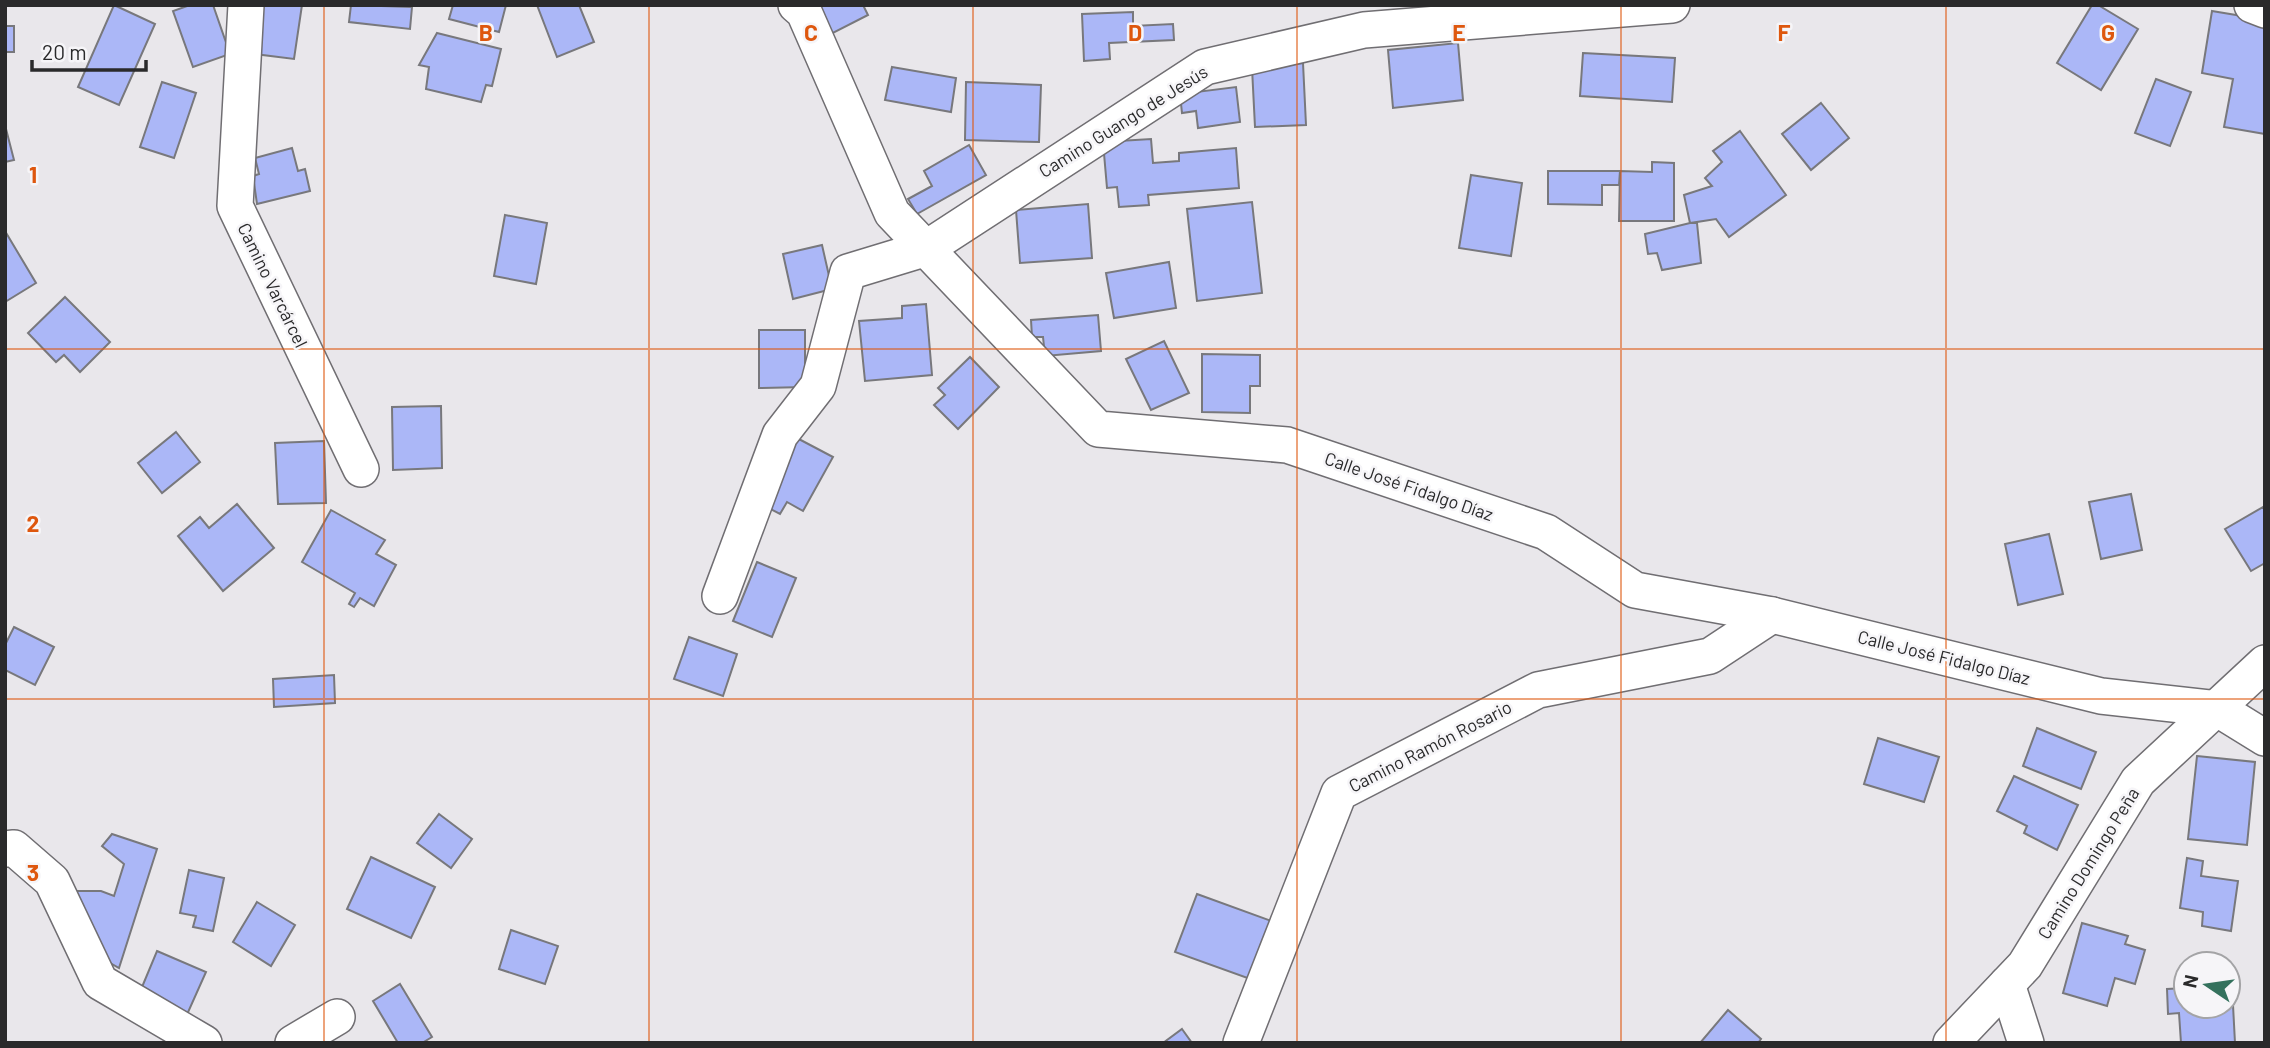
<svg xmlns="http://www.w3.org/2000/svg" width="2270" height="1048" font-family="Barlow,sans-serif">
<style>
.building{fill:#abb7f7;stroke:#78787c;stroke-width:2}
.lines{fill:none;stroke-linecap:round;stroke-linejoin:round}
.street-casing{stroke:#706e72;stroke-width:38}
.street{stroke:#fff;stroke-width:35}
.grid{fill:none;stroke:#de570e;stroke-width:2;stroke-opacity:0.55}
.labels{text-anchor:middle;dominant-baseline:central;stroke-width:5;stroke-linejoin:round;paint-order:stroke}
.street-label{font-size:18px;fill:#2a2a2b;stroke:#f6f5f8}
.grid-label{font-size:23px;text-anchor:middle;font-weight:bold;fill:#de570e;stroke:#f6f5f8;stroke-width:5;stroke-linejoin:round;paint-order:stroke}
</style>
<rect width="100%" height="100%" fill="#e9e7eb"/>
<g class="building">
<polygon points="114,5 155,24 119,105 78,87"/>
<polygon points="190,5 213,5 230,54 193,67 173,11"/>
<polygon points="255,5 302,5 294,59 255,54"/>
<polygon points="351,5 412,7 410,29 349,22"/>
<polygon points="453,5 506,5 499,32 449,19"/>
<polygon points="537,5 579,5 594,42 557,57"/>
<polygon points="811,5 863,5 868,15 827,36"/>
<polygon points="2092,5 2098,5 2138,29 2101,90 2057,63"/>
<polygon points="2212,11 2248,17 2265,24 2265,134 2224,127 2233,79 2202,73"/>
<polygon points="1133,12 1133,26 1173,24 1174,40 1109,43 1110,59 1084,61 1082,14"/>
<rect x="5" y="26" width="9" height="26"/>
<polygon points="437,33 501,49 492,86 486,85 481,102 426,89 429,67 419,65"/>
<polygon points="1458,43 1463,100 1393,108 1388,50"/>
<polygon points="1583,53 1675,58 1672,102 1580,96"/>
<polygon points="1303,63 1306,125 1255,127 1252,68"/>
<polygon points="892,67 956,78 951,112 885,100"/>
<polygon points="2156,79 2191,92 2170,146 2135,133"/>
<polygon points="162,82 196,93 174,158 140,147"/>
<polygon points="966,82 1041,85 1039,142 965,140"/>
<polygon points="1236,87 1240,122 1198,128 1196,111 1182,113 1180,94"/>
<polygon points="1821,103 1849,138 1811,170 1782,134"/>
<polygon points="5,125 14,160 5,162"/>
<polygon points="1740,131 1786,195 1729,237 1716,219 1690,223 1684,195 1712,186 1705,178 1722,162 1713,151"/>
<polygon points="1151,139 1153,163 1179,161 1179,153 1236,148 1239,188 1148,195 1149,205 1119,207 1117,187 1107,188 1103,142"/>
<polygon points="969,145 986,175 917,214 908,199 932,186 924,171"/>
<polygon points="292,148 298,171 305,169 310,191 257,204 253,176 259,174 255,158"/>
<polygon points="1652,162 1674,163 1674,221 1619,221 1620,171 1652,172"/>
<polygon points="1548,171 1620,171 1619,185 1602,185 1602,205 1548,204"/>
<polygon points="1471,175 1522,183 1511,256 1459,248"/>
<polygon points="1252,202 1262,293 1197,301 1187,209"/>
<polygon points="1088,204 1092,258 1020,263 1016,210"/>
<polygon points="505,215 547,223 536,284 494,276"/>
<polygon points="1690,223 1697,223 1701,263 1662,270 1657,253 1648,254 1645,234"/>
<polygon points="5,231 36,283 5,302"/>
<polygon points="822,245 832,289 793,299 783,254"/>
<polygon points="1169,262 1176,308 1114,318 1106,273"/>
<polygon points="65,297 110,342 80,372 64,355 56,362 28,333"/>
<polygon points="926,304 932,375 865,381 859,321 902,318 902,306"/>
<polygon points="1098,315 1101,351 1045,356 1043,337 1032,337 1031,320"/>
<polygon points="759,330 805,330 805,387 759,388"/>
<polygon points="1164,341 1189,393 1151,410 1126,359"/>
<polygon points="1202,354 1260,355 1260,386 1250,386 1250,413 1202,412"/>
<polygon points="970,357 999,387 958,429 934,405 945,395 938,388"/>
<polygon points="441,406 442,468 393,470 392,407"/>
<polygon points="176,432 200,462 162,493 138,463"/>
<polygon points="795,437 833,457 803,511 787,502 780,514 759,503"/>
<polygon points="324,441 326,503 278,504 275,443"/>
<polygon points="2131,494 2142,550 2101,559 2089,502"/>
<polygon points="237,504 274,548 223,591 178,536 200,517 209,528"/>
<polygon points="2263,507 2265,510 2265,563 2251,571 2225,529"/>
<polygon points="331,510 385,540 376,554 396,565 374,606 360,598 354,607 349,604 355,593 302,562"/>
<polygon points="2049,534 2063,594 2018,605 2005,544"/>
<polygon points="757,562 796,578 772,637 733,621"/>
<polygon points="14,627 54,647 35,685 5,670 5,645"/>
<polygon points="689,637 737,654 723,696 674,679"/>
<polygon points="334,675 335,703 274,707 273,679"/>
<polygon points="2037,728 2096,752 2081,789 2023,766"/>
<polygon points="1878,738 1939,757 1924,802 1864,784"/>
<polygon points="2197,756 2255,762 2247,845 2188,839"/>
<polygon points="2014,776 2078,805 2057,850 2024,833 2027,826 1997,811"/>
<polygon points="439,814 472,839 451,868 417,843"/>
<polygon points="112,834 157,849 119,968 84,948 68,912 77,891 101,891 114,896 124,864 102,846"/>
<polygon points="371,857 435,887 411,938 347,909"/>
<polygon points="2187,858 2203,861 2201,876 2238,881 2231,931 2202,926 2203,912 2180,908"/>
<polygon points="189,870 224,878 213,931 193,927 196,916 180,913"/>
<polygon points="1197,894 1274,922 1253,980 1175,952"/>
<polygon points="257,902 295,925 271,966 233,942"/>
<polygon points="2082,923 2128,936 2125,944 2145,950 2135,984 2115,978 2107,1006 2063,993"/>
<polygon points="511,930 558,946 545,984 499,969"/>
<polygon points="157,951 206,972 185,1019 137,999"/>
<polygon points="400,984 432,1037 422,1043 398,1043 373,1001"/>
<polygon points="2228,986 2232,986 2235,1043 2181,1043 2179,1013 2168,1014 2167,989 2186,988 2186,1006 2228,1006"/>
<polygon points="1728,1010 1761,1039 1758,1043 1700,1043"/>
<polygon points="1182,1029 1192,1043 1163,1043"/>
</g>
<g class="lines">
<g class="street-casing">
<g id="street">
<polyline points="246,5 235,206 361,469"/>
<polyline points="796,5 804,12 892,213 1098,429 1287,445 1546,532 1635,590 1772,615 2101,696 2218,709 2265,738"/>
<polyline points="2252,5 2265,10"/>
<polyline points="720,596 780,435 818,386 848,272 927,248 1205,67 1364,30 1672,5"/>
<polyline points="5,849 14,848 52,881 100,982 204,1043"/>
<polyline points="2007,984 2026,1043"/>
<polyline points="293,1043 337,1017"/>
<polyline points="1241,1043 1339,793 1538,690 1710,656 1772,615"/>
<polyline points="1951,1043 2025,965 2138,781 2265,663"/>
</g>
</g>
<use href="#street" class="street"/>
</g>
<path class="grid" d="M324 5V1043M649 5V1043M973 5V1043M1297 5V1043M1621 5V1043M1946 5V1043M5 349H2265M5 699H2265"/>
<g class="labels">
<g class="street-label">
<text transform="translate(1123 121) rotate(-32)">Camino Guango de Jesús</text>
<text transform="translate(273 285) rotate(64)">Camino Varcárcel</text>
<text transform="translate(1409 486) rotate(19)">Calle José Fidalgo Díaz</text>
<text transform="translate(1944 657) rotate(14)">Calle José Fidalgo Díaz</text>
<text transform="translate(1430 746) rotate(-27)">Camino Ramón Rosario</text>
<text transform="translate(2088 863) rotate(-58)">Camino Domingo Peña</text>
</g>
</g>
<g class="grid-label">
<text x="486" y="41">B</text>
<text x="811" y="41">C</text>
<text x="1135" y="41">D</text>
<text x="1459" y="41">E</text>
<text x="1784" y="41">F</text>
<text x="2108" y="41">G</text>
<text x="33" y="183">1</text>
<text x="33" y="532">2</text>
<text x="33" y="881">3</text>
</g>
<rect width="2270" height="1048" fill="none" stroke="#2a2a2b" stroke-width="14"/>
<g transform="translate(2207 985) rotate(283)"><circle r="33" fill="#f6f5f8" stroke="#a4a4a6" stroke-width="2"/>
<path d="M0-5L12 26L0 18L-12 26Z" fill="#34715d"/>
<text y="-10" font-size="19" font-weight="bold" text-anchor="middle" fill="#2a2a2b">N</text>
</g>
<path d="M32 60v10h114v-10" fill="none" stroke="#2a2a2b" stroke-width="3.5"/>
<text x="42" y="60" font-size="21" fill="#2a2a2b" stroke="#f6f5f8" stroke-width="5" paint-order="stroke">20 m</text>
</svg>
